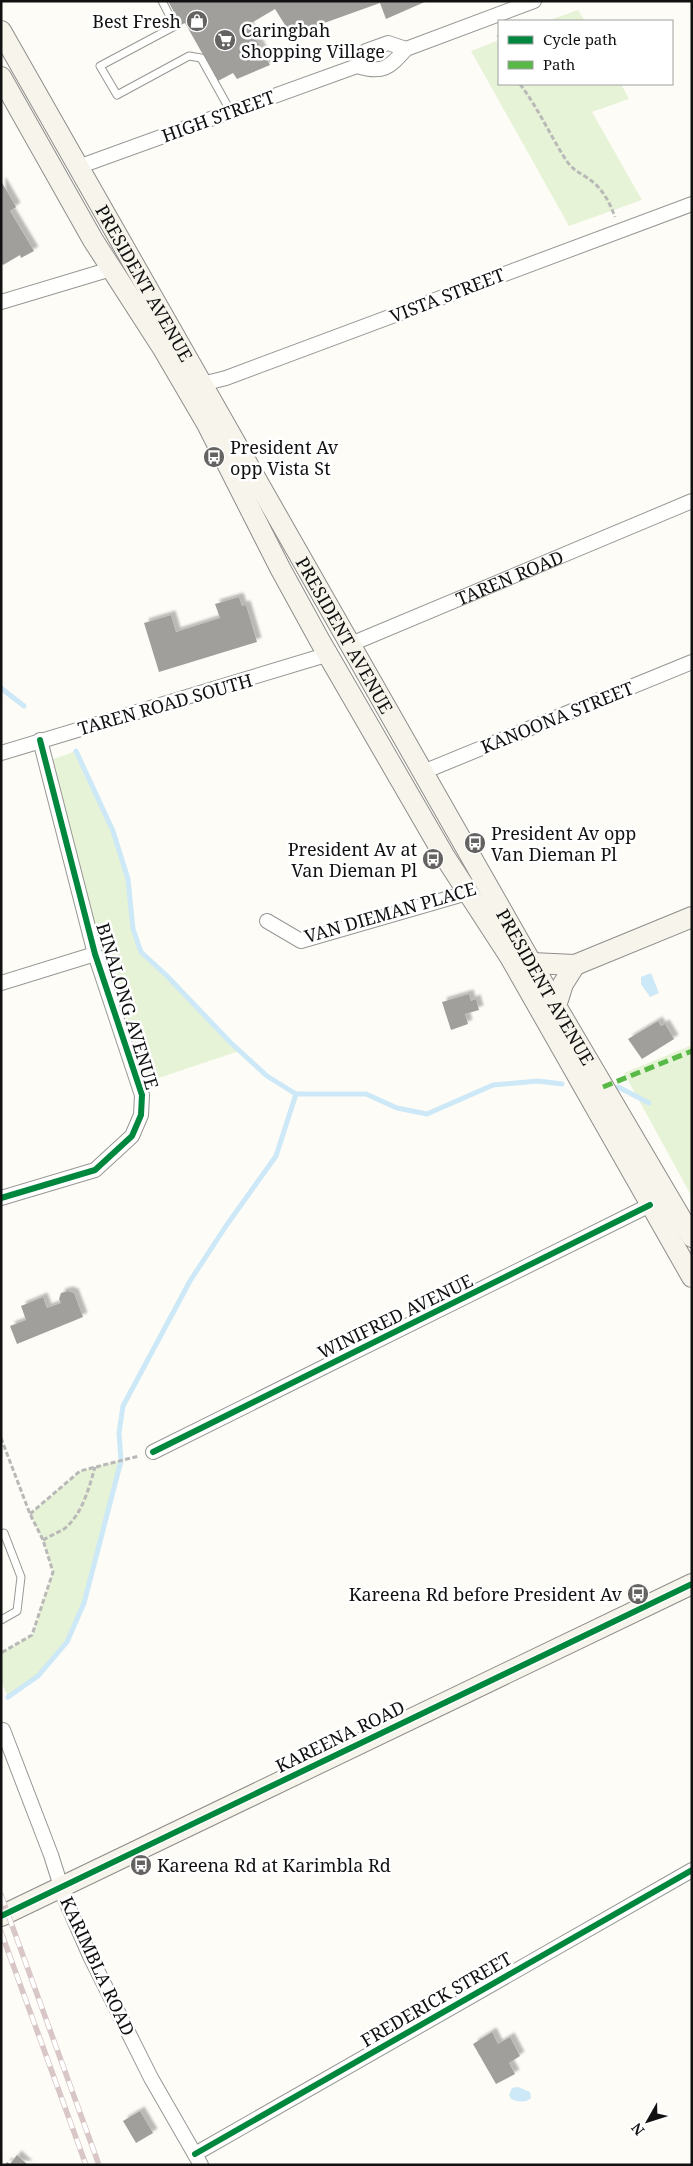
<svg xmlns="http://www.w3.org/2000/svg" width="693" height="2166" font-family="'Noto Serif',serif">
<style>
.green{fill:#e7f3d7}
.water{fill:#cde8f7}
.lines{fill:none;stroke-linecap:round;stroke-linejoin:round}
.stream{stroke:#cde8f7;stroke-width:5}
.building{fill:#a19f9c;filter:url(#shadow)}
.lane-casing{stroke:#979795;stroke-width:9}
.street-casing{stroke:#979795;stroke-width:16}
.secondary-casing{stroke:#8e8d8b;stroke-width:22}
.path{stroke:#b9b9b8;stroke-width:3;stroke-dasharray:5 2.5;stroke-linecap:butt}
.lane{stroke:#fffffe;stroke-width:7}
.street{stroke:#fffffe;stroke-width:14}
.secondary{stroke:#f6f4eb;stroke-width:20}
.rail-casing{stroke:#d9c6c7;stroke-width:5.5}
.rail{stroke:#fff;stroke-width:4;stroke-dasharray:11;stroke-linecap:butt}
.quiet{stroke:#58b947;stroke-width:5;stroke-dasharray:10 5;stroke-linecap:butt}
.cycleway-casing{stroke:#fff;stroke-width:9}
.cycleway{stroke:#00873e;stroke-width:6}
.labels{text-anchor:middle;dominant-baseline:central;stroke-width:5;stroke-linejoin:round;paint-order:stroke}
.poi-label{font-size:18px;fill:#111;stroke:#fff;text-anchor:start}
.street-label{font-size:18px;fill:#111;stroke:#fff}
</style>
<defs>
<filter id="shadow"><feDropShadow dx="4.5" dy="-4.5" stdDeviation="1" flood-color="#0004"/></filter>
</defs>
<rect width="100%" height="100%" fill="#fdfcf7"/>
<g class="green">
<polygon points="578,10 585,21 547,21"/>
<polygon points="499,40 499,84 621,84 629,99 592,112 642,200 569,226 471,51"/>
<polygon points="76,751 113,831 128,879 133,929 141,952 166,975 239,1051 138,1085 45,762"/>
<polygon points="692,1045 692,1197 624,1073"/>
<polygon points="118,1461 117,1473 84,1603 67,1642 38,1676 8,1697 1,1681 1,1653 32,1635 53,1572 43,1540 30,1514 80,1471"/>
</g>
<g class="water">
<polygon points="651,973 659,993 650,997 641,984 641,977"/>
<path d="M518 2087 530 2092 531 2098C526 2103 517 2102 511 2099L509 2095 512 2088Z"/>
</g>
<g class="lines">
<g class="stream">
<polyline points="1,688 24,706"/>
<polyline points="76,751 113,831 128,879 133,929 141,952 166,975 231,1043 267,1076 296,1094 366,1094 397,1108 427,1114 493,1085 538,1081 562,1084"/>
<polyline points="618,1087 649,1103"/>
<polyline points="8,1697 38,1676 67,1642 84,1603 121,1461 119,1433 123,1406 190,1281 226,1226 276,1156 296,1094"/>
</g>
</g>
<g class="building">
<polygon points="168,1 427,1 386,19 380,3 288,36 283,27 285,25 275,9 248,25 270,65 237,79 233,73 218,81 185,23 181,25"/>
<polygon points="1,181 16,207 10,211 34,251 21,258 20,255 3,265 1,262"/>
<polygon points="239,597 242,606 246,605 257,642 159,672 144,623 171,615 176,632 220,618 215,604"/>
<polygon points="469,994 471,1001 476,999 479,1010 465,1014 468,1024 451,1030 442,1002"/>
<polygon points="658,1021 661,1026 665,1024 674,1039 642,1059 628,1039"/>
<polygon points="68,1291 74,1293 83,1317 17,1344 10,1326 26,1320 21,1306 43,1297 47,1308 61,1303 59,1299 61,1293"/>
<polygon points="492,2032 498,2044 510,2037 520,2056 509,2063 515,2074 496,2084 473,2044"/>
<polygon points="140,2111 153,2133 136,2143 123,2121"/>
<polygon points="17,2155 28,2165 5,2165 7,2162 10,2164"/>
</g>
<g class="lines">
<g class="lane-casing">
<g id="lane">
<polyline points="162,1 175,26 100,66 117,95 189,56 201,58 231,112"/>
<polyline points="1,1620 17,1611 21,1577 4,1533"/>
</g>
</g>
<g class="street-casing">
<g id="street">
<path d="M406 49 388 43 366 51 357 66C383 74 389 68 406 49L534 1"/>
<polyline points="78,167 357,66"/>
<polyline points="1,302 111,269"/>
<polyline points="202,384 226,378 692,204"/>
<path id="s1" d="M351 644 692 501"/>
<polyline points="1,753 329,654"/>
<polyline points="423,772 692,662"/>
<polyline points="267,921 301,941 467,893"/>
<polyline points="1,983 95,954"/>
<polyline points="1,1198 95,1170 132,1136 141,1115 142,1095 95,954 40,740"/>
<polyline points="153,1452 650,1205"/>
<polyline points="3,1730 51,1855 65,1899 90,1956 151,2078 201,2165"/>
<polyline points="195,2154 692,1870"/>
</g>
</g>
<g class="secondary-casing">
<g id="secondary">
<path id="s2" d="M1 31 556 1006 692 1237"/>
<polyline points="1,77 93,240 162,347 207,424 280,568 320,641 445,857 510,957 692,1277"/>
<polyline points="532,963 575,965 692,917"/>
<polyline points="556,1006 563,984 575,965"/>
<polyline points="1,1916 692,1584"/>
</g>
</g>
<g class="path">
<polyline points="498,35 499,37"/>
<path d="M520 84C538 108 550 135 566 160 572 169 578 172 586 177 602 187 609 201 615 217"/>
<polyline points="1,1438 30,1514 43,1540 53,1572 32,1635 1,1653"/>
<polyline points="30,1514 80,1471 139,1456"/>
<path d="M43 1540C50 1536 57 1533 64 1529 82 1515 89 1488 95 1467"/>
</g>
<use href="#lane" class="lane"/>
<use href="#street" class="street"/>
<use href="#secondary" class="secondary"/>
<g class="rail-casing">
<g id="rail">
<polyline points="1,1895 99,2165"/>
<polyline points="1,1932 86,2165"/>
</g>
</g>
<use href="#rail" class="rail"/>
<polyline class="quiet" points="603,1087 692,1051"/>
<g class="cycleway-casing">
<g id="cycleway">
<polyline points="1,1198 95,1170 132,1136 141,1115 142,1095 95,954 40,740"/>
<polyline points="153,1452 650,1205"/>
<polyline points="1,1916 692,1584"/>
<polyline points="195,2154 692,1870"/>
</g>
</g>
<use href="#cycleway" class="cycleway"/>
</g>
<defs>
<g id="shop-disc" transform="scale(1.125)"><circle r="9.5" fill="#646362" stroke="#fff"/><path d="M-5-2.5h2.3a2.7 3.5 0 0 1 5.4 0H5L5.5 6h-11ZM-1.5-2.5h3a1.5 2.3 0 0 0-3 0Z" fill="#fff"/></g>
<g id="supermarket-disc" transform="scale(1.125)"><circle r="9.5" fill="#646362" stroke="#fff"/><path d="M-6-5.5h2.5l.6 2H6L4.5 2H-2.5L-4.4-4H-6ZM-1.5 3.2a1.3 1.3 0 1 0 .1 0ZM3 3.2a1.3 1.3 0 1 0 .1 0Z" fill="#fff"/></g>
<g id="bus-disc" transform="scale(1.125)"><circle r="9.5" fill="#646362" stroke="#fff"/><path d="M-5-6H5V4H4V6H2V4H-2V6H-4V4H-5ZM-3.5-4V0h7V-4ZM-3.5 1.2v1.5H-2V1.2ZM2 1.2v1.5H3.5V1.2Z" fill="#fff"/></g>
</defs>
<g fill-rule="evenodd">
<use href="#shop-disc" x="197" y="21"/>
<use href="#supermarket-disc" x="225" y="40"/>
<use href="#bus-disc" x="214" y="457"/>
<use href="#bus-disc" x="475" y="843"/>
<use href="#bus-disc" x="433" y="859"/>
<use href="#bus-disc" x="638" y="1594"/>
<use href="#bus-disc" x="141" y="1865"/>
</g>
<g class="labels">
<g class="poi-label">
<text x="181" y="21" text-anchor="end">Best Fresh</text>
<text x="241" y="30">Caringbah<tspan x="241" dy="21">Shopping Village</tspan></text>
<text x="230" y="447">President Av<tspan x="230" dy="21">opp Vista St</tspan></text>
<text x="491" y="833">President Av opp<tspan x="491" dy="21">Van Dieman Pl</tspan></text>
<text x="417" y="849" text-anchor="end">President Av at<tspan x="417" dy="21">Van Dieman Pl</tspan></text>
<text x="622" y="1594" text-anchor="end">Kareena Rd before President Av</text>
<text x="157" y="1865">Kareena Rd at Karimbla Rd</text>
</g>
<g class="street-label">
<text transform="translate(218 116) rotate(-20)">HIGH STREET</text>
<text stroke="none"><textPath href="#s2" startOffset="290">PRESIDENT AVENUE</textPath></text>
<text transform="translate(447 295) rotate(-21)">VISTA STREET</text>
<text stroke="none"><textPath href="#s1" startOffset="172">TAREN ROAD</textPath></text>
<text stroke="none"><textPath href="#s2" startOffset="695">PRESIDENT AVENUE</textPath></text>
<text transform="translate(165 704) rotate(-16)">TAREN ROAD SOUTH</text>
<text transform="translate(557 717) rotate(-22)">KANOONA STREET</text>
<text transform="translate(390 912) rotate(-16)">VAN DIEMAN PLACE</text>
<text stroke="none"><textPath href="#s2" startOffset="1100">PRESIDENT AVENUE</textPath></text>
<text transform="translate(128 1006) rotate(73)">BINALONG AVENUE</text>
<text transform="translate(395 1316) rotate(-26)">WINIFRED AVENUE</text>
<text transform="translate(340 1736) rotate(-26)">KAREENA ROAD</text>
<text transform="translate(98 1966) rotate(65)">KARIMBLA ROAD</text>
<text transform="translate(436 1999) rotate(-30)">FREDERICK STREET</text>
</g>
</g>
<rect width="693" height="2166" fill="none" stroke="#111111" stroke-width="5"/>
<rect x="498" y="20" width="175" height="65" fill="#ffffff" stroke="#a0a0a0"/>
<rect x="508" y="36" width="25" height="8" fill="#00873e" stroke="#a0a0a0"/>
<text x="543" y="45" font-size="15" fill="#111111">Cycle path</text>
<rect x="508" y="61" width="25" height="8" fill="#58b947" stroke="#a0a0a0"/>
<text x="543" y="70" font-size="15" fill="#111111">Path</text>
<g transform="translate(648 2121) rotate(231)" stroke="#ffffff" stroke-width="4" paint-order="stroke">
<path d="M0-4L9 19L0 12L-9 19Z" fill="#111111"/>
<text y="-8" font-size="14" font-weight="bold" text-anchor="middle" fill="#111111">N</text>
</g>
</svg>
